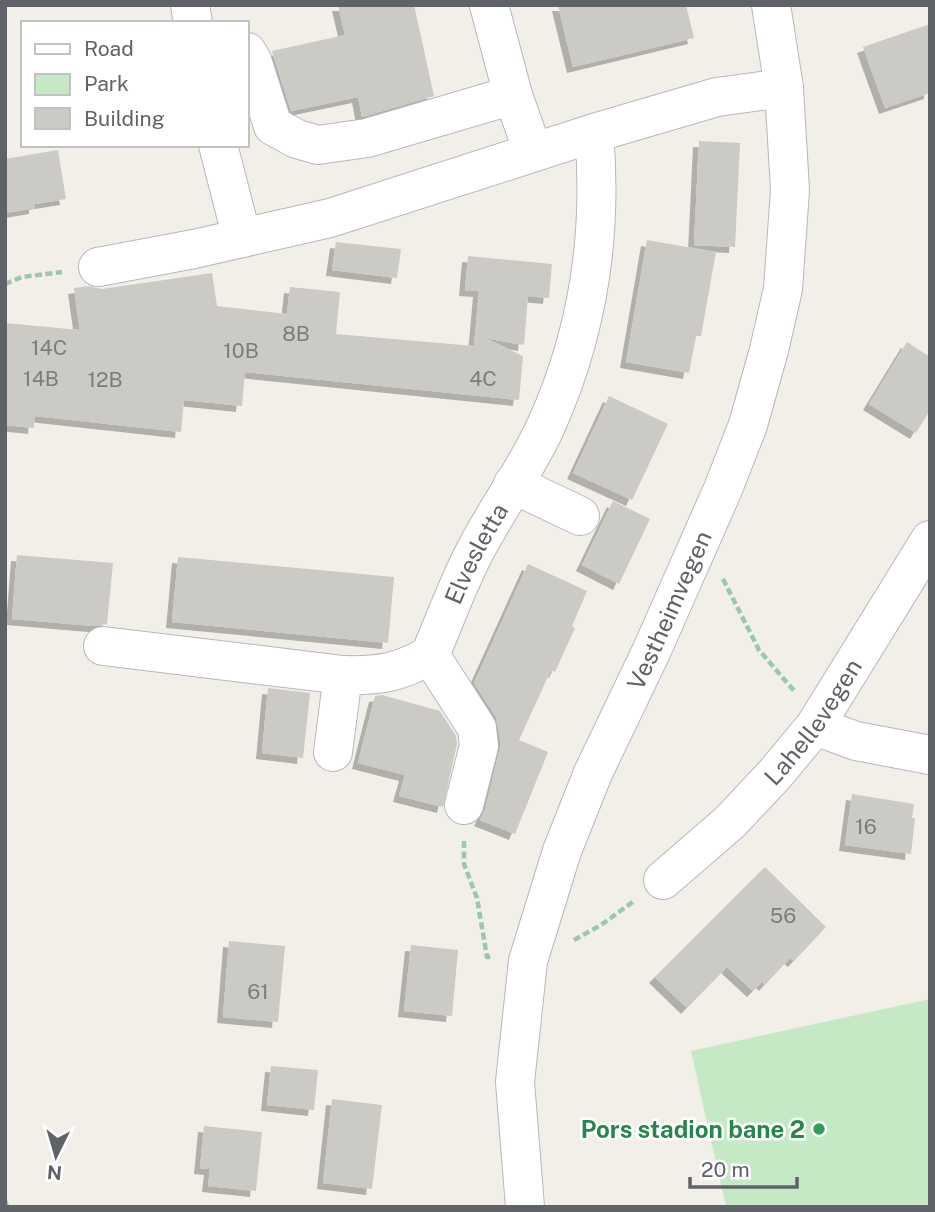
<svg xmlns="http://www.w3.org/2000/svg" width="935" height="1212" font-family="'Public Sans',sans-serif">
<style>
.green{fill:#c5e8c5}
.building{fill:#cccac5;filter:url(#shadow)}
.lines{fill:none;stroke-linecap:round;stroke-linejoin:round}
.minor-casing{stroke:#b5b8bc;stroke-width:40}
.path{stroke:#9cc7a9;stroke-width:4.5;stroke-dasharray:7 3.5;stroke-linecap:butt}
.minor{stroke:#fff;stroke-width:38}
.leisure-dot{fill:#2e9e5b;stroke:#fff;stroke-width:2.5}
.labels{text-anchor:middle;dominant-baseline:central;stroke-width:5;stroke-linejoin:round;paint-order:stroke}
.number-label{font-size:21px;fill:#7a7d7f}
.street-label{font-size:24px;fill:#5f6368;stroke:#fff}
.leisure-label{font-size:24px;font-weight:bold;fill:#27864d;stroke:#fff;text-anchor:end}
</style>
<defs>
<filter id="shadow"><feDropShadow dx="-6" dy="6" stdDeviation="0" flood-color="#0004"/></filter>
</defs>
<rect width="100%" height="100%" fill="#f1efe8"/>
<polygon class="green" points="930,999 930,1207 726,1207 691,1051"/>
<g class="building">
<polygon points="338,5 414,5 434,96 362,117 358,97 291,111 272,51 345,35"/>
<polygon points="558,5 686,5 694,38 573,67"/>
<polygon points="930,24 930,93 885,108 863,47"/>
<polygon points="699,141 740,143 735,247 694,245"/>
<polygon points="58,150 66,199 35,204 35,208 5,213 5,159"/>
<polygon points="647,240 716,252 701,336 696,336 689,373 626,362"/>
<polygon points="336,242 401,249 397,278 332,270"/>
<polygon points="468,256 552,264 549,298 528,296 524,345 485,338 523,356 519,400 245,372 242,406 184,400 181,432 35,416 34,428 5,425 5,323 80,330 74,288 89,286 102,289 212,273 217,306 287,314 290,287 340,292 336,334 474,346 479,291 465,290"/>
<polygon points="907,342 930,357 930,410 916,433 869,404"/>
<polygon points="609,396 668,424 632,500 573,473"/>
<polygon points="613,501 650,519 619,584 582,565"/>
<polygon points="17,555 113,563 107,624 94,626 12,619"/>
<polygon points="178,557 394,577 388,643 172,622"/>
<polygon points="528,564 587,591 572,626 575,628 555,672 551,670 519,740 548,752 515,834 480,820 485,810 501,744 496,717 474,683"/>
<polygon points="268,688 310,693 303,758 262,753"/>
<polygon points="382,695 440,711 456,736 457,744 443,807 399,796 405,775 358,763 375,696"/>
<polygon points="852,794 914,804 912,818 915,818 911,854 845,845"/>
<polygon points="765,867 826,927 794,961 790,958 765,985 762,982 753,991 727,967 687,1008 655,977"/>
<polygon points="229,941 285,946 278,1022 223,1017"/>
<polygon points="411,945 458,950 452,1016 404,1011"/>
<polygon points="271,1066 318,1070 314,1110 267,1105"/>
<polygon points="332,1099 382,1105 372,1189 323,1183"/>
<polygon points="204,1126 262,1132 256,1191 208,1186 210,1169 200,1168"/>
</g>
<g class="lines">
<g class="minor-casing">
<g id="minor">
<polyline points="190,5 193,23"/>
<polyline points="489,5 513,95 533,152"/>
<polyline points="247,52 252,60 273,126 297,139 318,145 367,138 513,95"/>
<polyline points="218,145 242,238"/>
<polyline points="98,267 194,249 330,218 594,133 717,97 784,88"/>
<polyline points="513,484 580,516"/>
<path id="s1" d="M103 646 343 675C379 676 399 673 430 655 444 622 456 589 472 557 494 513 524 473 545 428 588 334 603 236 594 133"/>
<polyline points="430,655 477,728 479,746 464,805"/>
<polyline points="815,726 856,741 930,755"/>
<polyline points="333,752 343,675"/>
<path id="s2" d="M663 880 730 822 776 773 815 726 930 540"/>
<path id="s3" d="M525 1207 515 1082 528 961 562 851 593 773 651 652 723 489 748 425 769 350 783 289 790 190 784 88 771 5"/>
</g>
</g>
<g class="path">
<polyline points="5,284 22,277 62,272"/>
<polyline points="723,579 759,650 795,692"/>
<polyline points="464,841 464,864 477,898 487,957 493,957"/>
<polyline points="574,940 601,925 634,901"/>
<polyline points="5,1200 7,1207"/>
</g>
<use href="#minor" class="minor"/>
</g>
<circle class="leisure-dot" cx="819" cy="1129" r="7"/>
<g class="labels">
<g class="number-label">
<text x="296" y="333">8B</text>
<text x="49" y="347">14C</text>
<text x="241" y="350">10B</text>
<text x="41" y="378">14B</text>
<text x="483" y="378">4C</text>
<text x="105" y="379">12B</text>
<text x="866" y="826">16</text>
<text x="783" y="915">56</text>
<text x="258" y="991">61</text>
</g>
<g class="street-label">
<text stroke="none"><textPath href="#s1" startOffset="444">Elvesletta</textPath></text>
<text stroke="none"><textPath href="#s3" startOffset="626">Vestheimvegen</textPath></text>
<text stroke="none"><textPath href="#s2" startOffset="219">Lahellevegen</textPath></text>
</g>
<g class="leisure-label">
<text x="805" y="1129">Pors stadion bane 2</text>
</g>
</g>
<rect width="935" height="1212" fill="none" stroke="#5f6368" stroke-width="14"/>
<rect x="21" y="21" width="228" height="126" fill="#ffffff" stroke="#bfc1c3" stroke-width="2"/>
<rect x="35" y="44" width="35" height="10" fill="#ffffff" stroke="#bfc1c3" stroke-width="2"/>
<text x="84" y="56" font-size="21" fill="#5f6368">Road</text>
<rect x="35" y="74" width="35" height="21" fill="#c5e8c5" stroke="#bfc1c3" stroke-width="2"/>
<text x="84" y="91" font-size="21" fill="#5f6368">Park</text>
<rect x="35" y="108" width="35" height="21" fill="#cccac5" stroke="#bfc1c3" stroke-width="2"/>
<text x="84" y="126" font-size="21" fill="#5f6368">Building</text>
<g transform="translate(56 1156) rotate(185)" stroke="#ffffff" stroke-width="5" paint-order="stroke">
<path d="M0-5L12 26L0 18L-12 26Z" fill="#5f6368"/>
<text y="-10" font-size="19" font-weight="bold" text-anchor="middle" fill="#5f6368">N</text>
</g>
<path d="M690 1177v10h107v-10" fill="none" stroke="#5f6368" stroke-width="3.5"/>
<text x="701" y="1177" font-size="21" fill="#5f6368" stroke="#ffffff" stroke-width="5" paint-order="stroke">20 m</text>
</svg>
